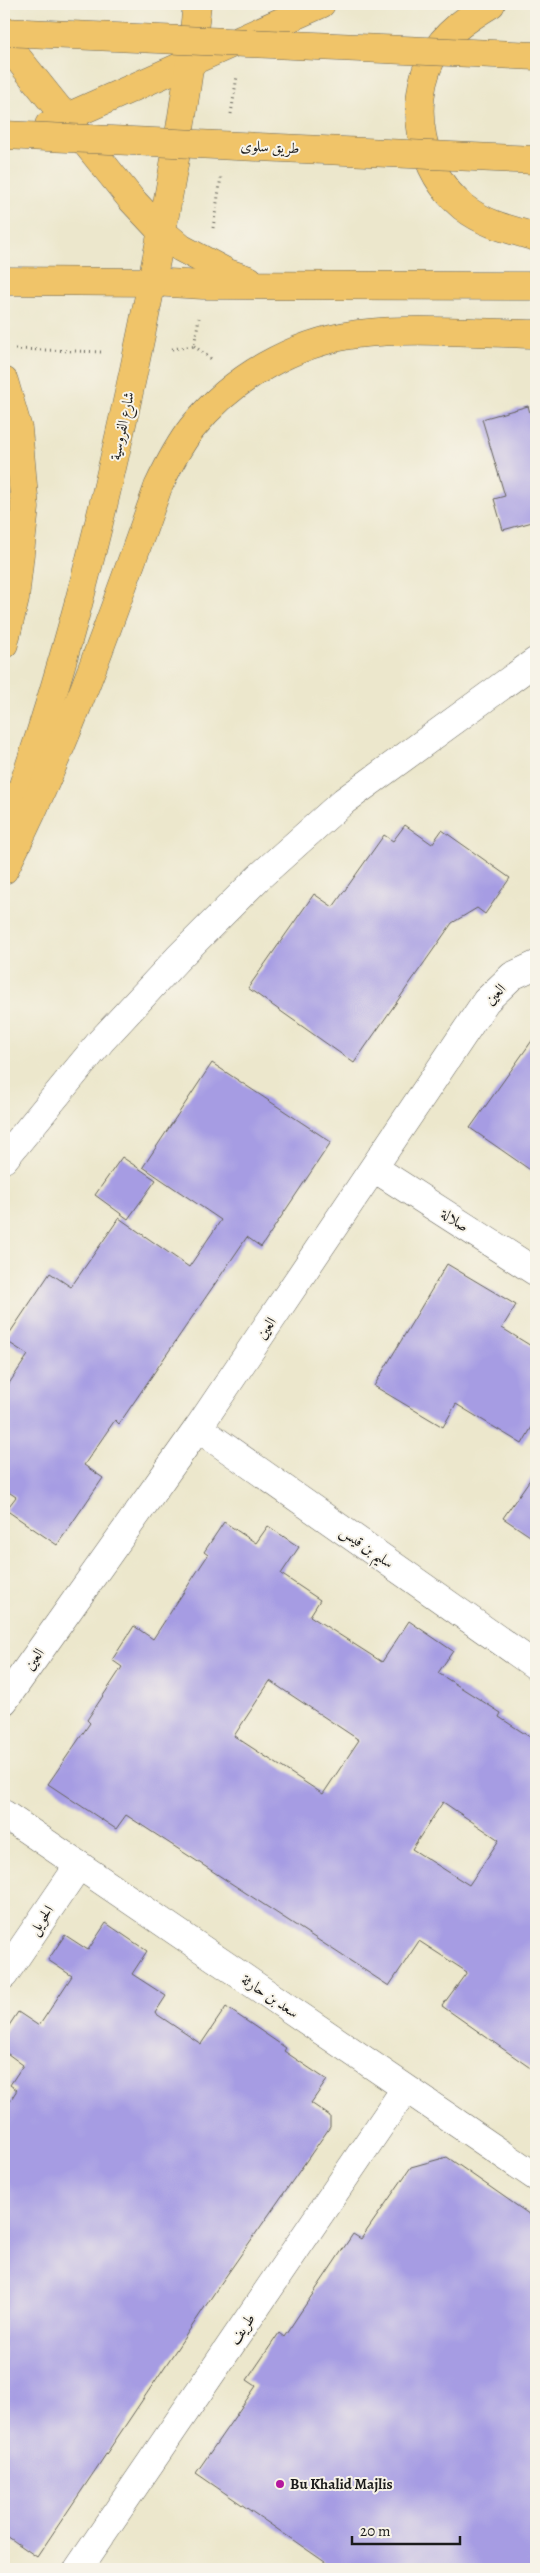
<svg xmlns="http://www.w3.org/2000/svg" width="540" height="2573" font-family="Alegreya,Amiri,serif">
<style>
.building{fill:#a69ce3;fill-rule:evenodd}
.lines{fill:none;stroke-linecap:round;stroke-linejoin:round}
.minor-casing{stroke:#65635a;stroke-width:29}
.major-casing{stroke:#65635a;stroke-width:29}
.path{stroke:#65635a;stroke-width:3;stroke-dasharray:1 4;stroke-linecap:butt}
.minor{stroke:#fff;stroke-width:28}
.major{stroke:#f0c469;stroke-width:28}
.highway-bridge-casing{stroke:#65635a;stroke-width:29;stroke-linecap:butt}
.highway-bridge{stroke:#f0c469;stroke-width:28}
.poi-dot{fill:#b5179e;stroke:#f7f3e8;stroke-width:2}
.labels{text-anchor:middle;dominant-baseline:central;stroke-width:4;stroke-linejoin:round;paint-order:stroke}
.street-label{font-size:15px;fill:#1c1c1c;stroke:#f7f3e8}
.poi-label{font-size:15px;font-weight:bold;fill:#1c1c1c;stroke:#f7f3e8;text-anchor:start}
</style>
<rect width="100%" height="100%" fill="#f7f3e8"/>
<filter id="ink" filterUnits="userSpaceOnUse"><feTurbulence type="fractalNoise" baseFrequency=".02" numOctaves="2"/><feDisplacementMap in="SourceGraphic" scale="10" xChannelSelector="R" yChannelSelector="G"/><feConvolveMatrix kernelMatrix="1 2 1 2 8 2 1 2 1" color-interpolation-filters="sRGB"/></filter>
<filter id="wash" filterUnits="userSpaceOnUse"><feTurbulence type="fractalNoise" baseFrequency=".0096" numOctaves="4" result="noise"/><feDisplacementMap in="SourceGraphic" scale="20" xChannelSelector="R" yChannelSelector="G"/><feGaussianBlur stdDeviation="1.12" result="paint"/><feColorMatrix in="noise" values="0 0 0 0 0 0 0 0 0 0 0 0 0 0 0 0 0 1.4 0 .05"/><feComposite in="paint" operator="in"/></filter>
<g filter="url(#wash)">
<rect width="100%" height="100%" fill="#ece7cc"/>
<g id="blocks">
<g class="building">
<polygon points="528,406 536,433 536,521 503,530 494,499 505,496 482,419"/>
<polygon points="405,825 432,844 442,830 510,878 485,914 477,908 452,923 354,1063 248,988 314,894 333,907 384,835 393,841"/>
<polygon points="536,1035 536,1174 470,1128"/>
<polygon points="212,1063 331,1142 261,1247 247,1237 119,1424 115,1420 84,1465 103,1478 57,1545 6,1510 16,1497 4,1489 4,1391 28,1355 5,1340 50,1273 71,1287 119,1218 189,1267 221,1220 143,1167"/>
<polygon points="122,1157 156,1180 128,1219 95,1195"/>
<polygon points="447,1264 516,1305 502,1328 536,1349 536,1420 522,1444 456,1404 443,1427 374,1386"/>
<polygon points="536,1471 536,1540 503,1518"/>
<path d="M224 1522 256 1543 268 1526 299 1547 281 1574 320 1600 310 1616 382 1662 409 1621 453 1651 438 1673 501 1713 499 1717 536 1741V2072L442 2006 467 1972 419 1941 389 1986 126 1815 116 1829 48 1784 90 1723 87 1720 122 1667 112 1660 134 1626 153 1639 208 1555 204 1552ZM270 1681 359 1740 323 1794 234 1736ZM443 1802 499 1840 469 1885 412 1849Z"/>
<polygon points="106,1923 147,1951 132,1974 166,1996 155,2013 201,2044 226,2007 286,2048 284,2051 327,2080 311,2103 330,2116 330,2127 217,2289 37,2557 4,2534 4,2110 17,2090 10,2085 23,2065 4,2051 4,2033 18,2012 39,2026 72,1976 48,1960 65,1935 88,1950"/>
<polygon points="447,2157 536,2219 536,2569 335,2569 196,2473 256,2386 247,2380 279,2333 284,2337 353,2234 361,2239 411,2167"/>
</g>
</g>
</g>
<g filter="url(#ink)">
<use href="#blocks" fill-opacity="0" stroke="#65635a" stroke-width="1"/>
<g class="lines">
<g class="minor-casing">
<g id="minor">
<polyline points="4,1159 101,1041 178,958 259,877 344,801 536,661"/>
<polyline points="374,1168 536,1272"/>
<polyline points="198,1428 536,1666"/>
<polyline points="4,1701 198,1428 486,1001 512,976 536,965"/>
<polyline points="4,1814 536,2177"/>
<polyline points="4,1975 79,1865"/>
<polyline points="78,2569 405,2089"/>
</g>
</g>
<g class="major-casing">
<g id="major">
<path d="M491 4C468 18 445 33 432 57 408 106 420 171 463 207 484 224 511 230 536 237"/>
<polyline points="4,41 131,199 161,231 181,248 228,273 249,280"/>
<polyline points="49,125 321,4"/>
<polyline points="4,281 152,282 203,285 536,286"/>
<polyline points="4,381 18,429 25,508 15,599 4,644"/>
<path d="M4 838C61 686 100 528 134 369 159 249 184 126 197 4"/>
<path d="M4 870C66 748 112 617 158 487 168 466 178 446 192 428 232 378 293 343 357 334 412 327 480 333 536 334"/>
</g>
</g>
<g class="path">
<polyline points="231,114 237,76"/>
<polyline points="213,228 221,177"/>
<polyline points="194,346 214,361"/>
<polyline points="15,349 103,352"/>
<polyline points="172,349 194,346 199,318"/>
</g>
<use href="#minor" class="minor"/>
<use href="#major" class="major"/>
<g class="highway-bridge-casing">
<g id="highway-bridge">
<polyline points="4,32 536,56"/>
<polyline points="4,135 536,160"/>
</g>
</g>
<use href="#highway-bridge" class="highway-bridge"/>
</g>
</g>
<circle class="poi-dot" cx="280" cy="2484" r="5"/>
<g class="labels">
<g class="street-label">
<text transform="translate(270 147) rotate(3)">طريق سلوى</text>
<text transform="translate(122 426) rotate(-78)">شارع الفروسية</text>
<text transform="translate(495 994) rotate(-46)">العين</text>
<text transform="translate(455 1220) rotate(33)">صلالة</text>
<text transform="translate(266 1328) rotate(-56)">العين</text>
<text transform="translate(367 1547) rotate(35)">سليم بن قيس</text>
<text transform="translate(34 1659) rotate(-55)">العين</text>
<text transform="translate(41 1920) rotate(-56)">الحويل</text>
<text transform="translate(270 1996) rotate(34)">سعد بن حارثة</text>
<text transform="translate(242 2329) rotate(-56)">طريف</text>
</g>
<g class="poi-label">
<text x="290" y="2484">Bu Khalid Majlis</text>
</g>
</g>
<rect width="540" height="2573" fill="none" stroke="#f7f3e8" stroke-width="20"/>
<path d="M352 2536v8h108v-8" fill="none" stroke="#1c1c1c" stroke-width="2.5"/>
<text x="360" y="2536" font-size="15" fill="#1c1c1c" stroke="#f7f3e8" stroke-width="4" paint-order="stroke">20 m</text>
</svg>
